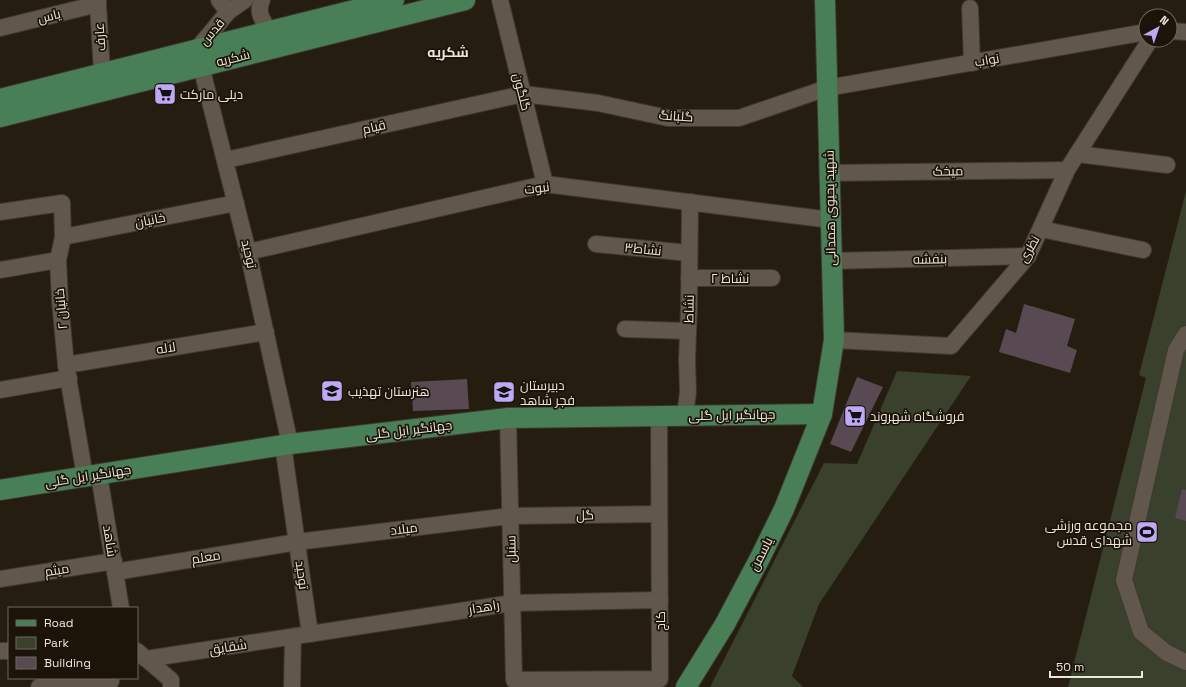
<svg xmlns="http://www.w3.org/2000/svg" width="1186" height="687" font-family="'Space Grotesk',Cairo,sans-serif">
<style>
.green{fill:#39412c}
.building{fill:#584952}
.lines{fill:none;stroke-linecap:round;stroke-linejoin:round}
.minor-casing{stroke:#3f3832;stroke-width:18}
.major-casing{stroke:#3f3832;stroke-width:22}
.minor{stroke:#61574a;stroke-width:16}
.major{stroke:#497f57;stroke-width:20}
.labels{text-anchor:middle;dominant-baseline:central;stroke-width:3.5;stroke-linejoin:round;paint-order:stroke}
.street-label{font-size:13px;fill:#ece6de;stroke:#1c1409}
.poi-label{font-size:13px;fill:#ece6de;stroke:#1c1409;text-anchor:start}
.neighbourhood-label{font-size:14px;font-weight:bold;fill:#ece6de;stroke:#1c1409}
</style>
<rect width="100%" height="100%" fill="#261d11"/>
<g class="green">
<polygon points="1186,191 1186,687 1068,687 1146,378 1139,375"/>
<polygon points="897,371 971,376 819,604 792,676 803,687 710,687 824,463 857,464"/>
</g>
<g class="building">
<polygon points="1024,304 1075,319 1067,346 1077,350 1070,373 999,352 1006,329 1016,333"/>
<polygon points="857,377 883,387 851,452 830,444"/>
<polygon points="467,379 469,409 413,411 411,382"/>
<polygon points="1182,489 1186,490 1186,521 1175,518"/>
</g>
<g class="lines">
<g class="minor-casing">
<g id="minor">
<polyline points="98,0 98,4 102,73"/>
<polyline points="219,0 228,12"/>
<path d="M262 0C256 13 263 20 269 31"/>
<polyline points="500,0 545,184"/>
<polyline points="970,8 972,63"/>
<polyline points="0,28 98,4"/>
<polyline points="1170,31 1186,32"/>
<polyline points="197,49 228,12 245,0"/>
<polyline points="201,66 248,252 290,444"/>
<polyline points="1077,154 1167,165"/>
<polyline points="226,160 523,94 598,103 668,118 739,118 827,88 1146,32"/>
<polyline points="829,173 1067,170"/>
<polyline points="0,212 62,203 63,237 58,260 60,301 66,365 85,477"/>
<polyline points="1041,229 1143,250"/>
<polyline points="63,237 236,203"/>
<polyline points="596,244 689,253"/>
<polyline points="248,252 545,184 831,220"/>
<polyline points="832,261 1028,256"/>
<polyline points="0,270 58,260"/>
<polyline points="689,278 772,278"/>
<polyline points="625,329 688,331"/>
<polyline points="1186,334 1176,350 1124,580 1141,632 1167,653 1186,662"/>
<polyline points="834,340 951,346 1028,256 1067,170 1150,40"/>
<polyline points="66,365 266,332"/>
<polyline points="0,390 69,378"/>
<polyline points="685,416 688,392 687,360 689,307 690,202"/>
<polyline points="508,418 514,680 660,679 659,416"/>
<polyline points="283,445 310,634"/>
<polyline points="99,475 121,608"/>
<polyline points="115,572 297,542 510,516 659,514"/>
<polyline points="0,579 114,561"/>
<polyline points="1,651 9,651"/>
<polyline points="137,651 171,680 171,687"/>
<polyline points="146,659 512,603 660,600"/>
<polyline points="39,687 111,681"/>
<polyline points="292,687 293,637"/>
</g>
</g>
<g class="major-casing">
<g id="major">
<polyline points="0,99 394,0"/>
<polyline points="0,117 465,0"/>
<polyline points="0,490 290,444 508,418 822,414"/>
<polyline points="686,687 725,624 760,558 784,509 822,414 834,340 825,0"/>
</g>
</g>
<use href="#minor" class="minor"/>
<use href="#major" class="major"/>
</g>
<defs>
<g id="supermarket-square" transform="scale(1.15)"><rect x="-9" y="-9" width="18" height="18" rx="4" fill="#bea9f5" stroke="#1c1409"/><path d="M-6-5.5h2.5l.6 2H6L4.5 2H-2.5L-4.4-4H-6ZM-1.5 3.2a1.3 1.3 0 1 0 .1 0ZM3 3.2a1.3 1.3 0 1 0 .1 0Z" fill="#111"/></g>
<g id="school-square" transform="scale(1.15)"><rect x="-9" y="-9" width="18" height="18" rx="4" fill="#bea9f5" stroke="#1c1409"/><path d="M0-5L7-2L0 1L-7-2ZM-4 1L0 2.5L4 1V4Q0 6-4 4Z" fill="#111"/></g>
<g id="stadium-square" transform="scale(1.15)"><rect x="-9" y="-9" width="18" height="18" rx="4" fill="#bea9f5" stroke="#1c1409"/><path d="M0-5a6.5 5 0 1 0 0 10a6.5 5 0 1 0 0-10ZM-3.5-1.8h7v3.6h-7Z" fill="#111"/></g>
</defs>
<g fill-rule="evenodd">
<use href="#supermarket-square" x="165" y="94"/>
<use href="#school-square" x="332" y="391"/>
<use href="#school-square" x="504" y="392"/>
<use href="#supermarket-square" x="855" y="416"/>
<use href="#stadium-square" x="1147" y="532"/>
</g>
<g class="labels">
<g class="street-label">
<text transform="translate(49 16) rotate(-14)">یاس</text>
<text transform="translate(212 32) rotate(-50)">قدس</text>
<text transform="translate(100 37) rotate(-94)">عارف</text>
<text transform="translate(233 58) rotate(-14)">شکریه</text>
<text transform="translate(987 60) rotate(-10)">نواب</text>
<text transform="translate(522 92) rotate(76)">گلگون</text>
<text transform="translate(676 116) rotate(4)">گلبانگ</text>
<text transform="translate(374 127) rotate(-13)">قیام</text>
<text transform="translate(948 171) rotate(-1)">میخک</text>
<text transform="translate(537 188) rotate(-7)">نبوت</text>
<text transform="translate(830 208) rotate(-91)">شهید یحیوی همدانی</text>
<text transform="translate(150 220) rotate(-11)">خانیان</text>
<text transform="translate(643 249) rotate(6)">نشاط۳</text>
<text transform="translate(1029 249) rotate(-60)">نظری</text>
<text transform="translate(249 254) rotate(77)">توحید</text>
<text transform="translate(930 259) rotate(-1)">بنفشه</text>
<text x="730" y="278">نشاط ۲</text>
<text transform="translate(61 309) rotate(-95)">خانیان ۲</text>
<text transform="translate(689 309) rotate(-89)">نشاط</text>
<text transform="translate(166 348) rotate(-9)">لاله</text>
<text transform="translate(732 415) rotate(-1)">جهانگیر ایل گلی</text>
<text transform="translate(409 430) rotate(-7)">جهانگیر ایل گلی</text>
<text transform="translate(88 476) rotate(-9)">جهانگیر ایل گلی</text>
<text transform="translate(585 515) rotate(-1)">گل</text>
<text transform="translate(404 529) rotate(-7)">میلاد</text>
<text transform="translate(110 541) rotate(81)">شاهد</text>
<text transform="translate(511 549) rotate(-91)">سنبل</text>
<text transform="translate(761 554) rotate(-63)">یاسمن</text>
<text transform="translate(206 557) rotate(-9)">معلم</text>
<text transform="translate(57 570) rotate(-9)">میثم</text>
<text transform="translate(302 575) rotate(82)">توحید</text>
<text transform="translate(484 607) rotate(-9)">راهدار</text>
<text transform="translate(660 621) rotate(-90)">کاج</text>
<text transform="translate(228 647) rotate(-9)">شقایق</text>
</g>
<g class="poi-label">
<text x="180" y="94">دیلی مارکت</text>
<text x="520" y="385">دبیرستان<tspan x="520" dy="15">فجر شاهد</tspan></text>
<text x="348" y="391">هنرستان تهذیب</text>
<text x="870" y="416">فروشگاه شهروند</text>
<text x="1132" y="525" text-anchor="end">مجموعه ورزشی<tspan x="1132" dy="15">شهدای قدس</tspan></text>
</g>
<g class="neighbourhood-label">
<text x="448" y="52">شکریه</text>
</g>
</g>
<rect x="8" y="607" width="130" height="72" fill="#1c1409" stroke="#6f685e"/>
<rect x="16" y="620" width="20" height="6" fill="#497f57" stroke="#6f685e"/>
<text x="44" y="627" font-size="12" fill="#ece6de">Road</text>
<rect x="16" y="637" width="20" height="12" fill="#39412c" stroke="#6f685e"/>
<text x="44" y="647" font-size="12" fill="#ece6de">Park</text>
<rect x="16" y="657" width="20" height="12" fill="#584952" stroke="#6f685e"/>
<text x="44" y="667" font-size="12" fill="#ece6de">Building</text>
<g transform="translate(1158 28) rotate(40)"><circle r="19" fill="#1c1409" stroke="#6f685e"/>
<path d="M0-3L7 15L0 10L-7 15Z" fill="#bea9f5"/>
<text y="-6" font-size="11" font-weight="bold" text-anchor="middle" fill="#ece6de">N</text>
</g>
<path d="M1050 671v6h92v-6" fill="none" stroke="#ece6de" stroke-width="2"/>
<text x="1056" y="671" font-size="12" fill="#ece6de" stroke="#1c1409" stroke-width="3" paint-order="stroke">50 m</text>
</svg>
